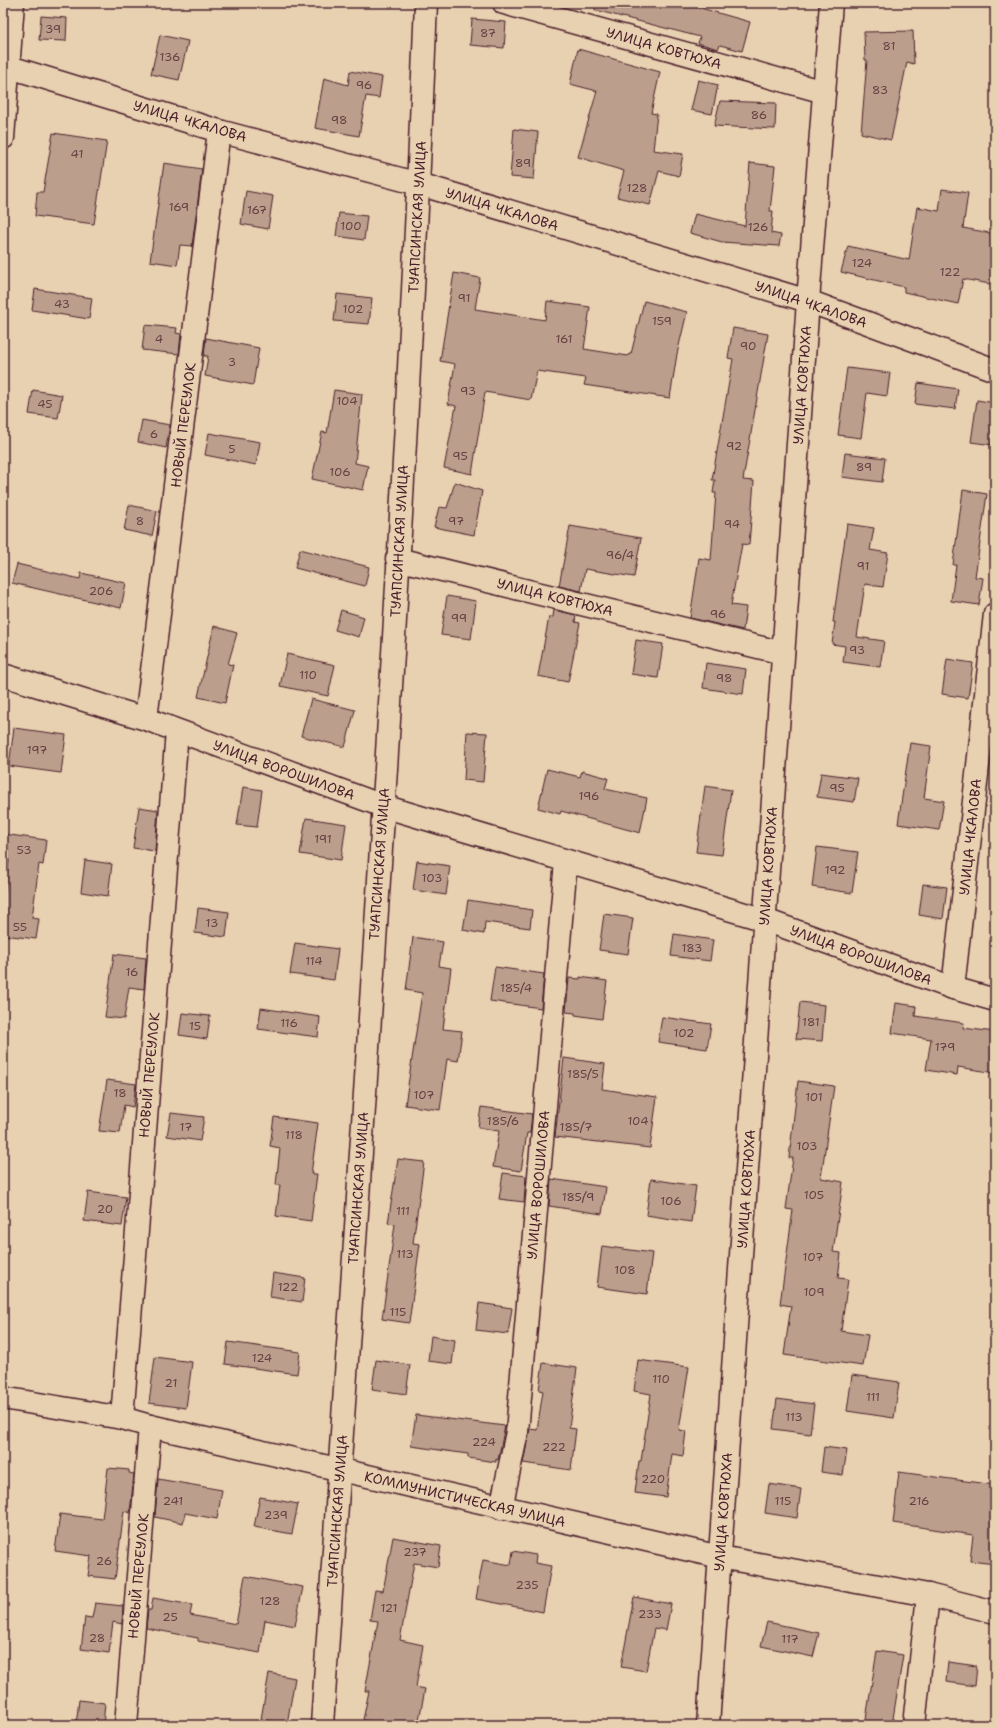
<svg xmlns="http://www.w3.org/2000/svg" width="998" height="1728" font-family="'Shantell Sans',sans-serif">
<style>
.building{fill:#bb9f8c;stroke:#4a1f2b}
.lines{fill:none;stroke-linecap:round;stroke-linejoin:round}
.minor-casing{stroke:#4a1f2b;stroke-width:25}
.minor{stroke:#e8d1b1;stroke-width:22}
.labels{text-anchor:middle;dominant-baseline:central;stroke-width:3;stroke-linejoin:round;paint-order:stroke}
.number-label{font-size:12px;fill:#663f43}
.street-label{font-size:14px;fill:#4a1f2b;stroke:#e8d1b1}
</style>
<rect width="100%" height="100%" fill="#e8d1b1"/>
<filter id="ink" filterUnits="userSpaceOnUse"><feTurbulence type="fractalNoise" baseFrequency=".025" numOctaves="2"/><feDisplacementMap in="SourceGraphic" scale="8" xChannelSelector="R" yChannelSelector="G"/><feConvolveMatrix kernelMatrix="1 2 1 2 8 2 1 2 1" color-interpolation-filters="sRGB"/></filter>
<g filter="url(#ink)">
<g class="building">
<polygon points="596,3 683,3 750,22 742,51 720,45 718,49 698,43 700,37 595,10"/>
<polygon points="41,16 67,18 66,41 39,40"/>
<polygon points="472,19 506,22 504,48 470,45"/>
<polygon points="913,31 914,64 907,62 891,140 861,133 867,60 865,60 864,32"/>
<polygon points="160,35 188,41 179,80 151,74"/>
<polygon points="578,49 660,72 651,113 657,114 653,150 683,154 679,176 659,171 650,205 617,197 624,171 578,157 597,91 570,84"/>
<polygon points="350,71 382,77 379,98 366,96 359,136 315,128 324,78 348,85"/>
<polygon points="698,80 718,85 712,114 691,110"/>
<polygon points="720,101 776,103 775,129 714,126"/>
<polygon points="514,129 538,132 534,179 510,177"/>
<polygon points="53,133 107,141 94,224 35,216 37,192 43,192"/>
<polygon points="164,163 202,169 192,246 180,245 177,265 150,261"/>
<polygon points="750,163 775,166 770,211 773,211 771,233 781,235 779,246 722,242 690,233 695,214 745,226"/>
<polygon points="942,189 968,193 963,228 995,234 995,285 963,279 958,304 904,292 904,287 841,272 848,246 909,260 917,207 939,211"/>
<polygon points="246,191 273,196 268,229 241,224"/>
<polygon points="339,213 367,216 364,240 336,236"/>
<polygon points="454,273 480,278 475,309 545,320 547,301 590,307 584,349 628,356 629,354 631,354 644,301 687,312 677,354 670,398 584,385 586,378 537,371 531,400 485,392 472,474 444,468 456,406 448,404 455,364 440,361"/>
<polygon points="35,289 92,298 89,319 32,310"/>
<polygon points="337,294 372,298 369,324 334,321"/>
<polygon points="145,325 177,328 176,333 181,334 179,354 142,350"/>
<polygon points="733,328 768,334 743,480 754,481 749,545 742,544 731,605 746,607 743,630 690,618 699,558 711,560 716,493 713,493 715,480 712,480 733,359 728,358"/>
<polygon points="206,338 259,348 253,385 205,376 208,356 204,356"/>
<polygon points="847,368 890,373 887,396 867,393 861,438 838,435"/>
<polygon points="918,383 958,389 955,409 915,404"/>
<polygon points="33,390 62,395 58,418 29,414"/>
<polygon points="334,390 362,394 355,463 368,466 363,490 312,479 322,432 327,433"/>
<polygon points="977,400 995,403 993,445 971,442"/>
<polygon points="142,420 170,425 166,448 138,442"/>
<polygon points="209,433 260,442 256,465 205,455"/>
<polygon points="845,453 885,458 882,482 842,477"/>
<polygon points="455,482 482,491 474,535 434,527 439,507 447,508"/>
<polygon points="963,490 987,494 975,577 983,578 979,605 951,601 956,565 953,565"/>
<polygon points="129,505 157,511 152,536 124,530"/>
<polygon points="847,524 874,528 870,550 888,553 883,587 865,584 857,637 884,641 880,667 843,662 845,646 832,644 835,622 833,622"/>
<polygon points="570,526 641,538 634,577 585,569 581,591 559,586"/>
<polygon points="300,549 369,567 365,586 295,568"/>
<polygon points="17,564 80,579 81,573 126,583 121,608 12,583"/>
<polygon points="447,596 476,601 471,639 441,635"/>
<polygon points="341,610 364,617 359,637 335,630"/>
<polygon points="554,610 576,615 575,622 580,623 568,682 538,676 549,617 553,617"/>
<polygon points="214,626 237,633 228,664 233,665 225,703 198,697"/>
<polygon points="636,640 663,644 658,678 631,674"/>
<polygon points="287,654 335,665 328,696 280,686"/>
<polygon points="947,659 973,663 968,698 942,694"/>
<polygon points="706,663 746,669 743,694 703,688"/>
<polygon points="311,699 355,710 345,747 301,736"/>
<polygon points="14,728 66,735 61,773 9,766"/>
<polygon points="467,732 487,733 483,782 464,780"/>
<polygon points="910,743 931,746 924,798 944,801 939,830 898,824"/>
<polygon points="547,769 580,777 582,771 608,778 605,789 647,798 640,833 561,811 560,814 538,808"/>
<polygon points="821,773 858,778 854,802 817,797"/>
<polygon points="705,786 731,790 722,855 696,852"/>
<polygon points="243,787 262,790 257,827 237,825"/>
<polygon points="139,807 158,810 155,851 133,848"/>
<polygon points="306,818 346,824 341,860 300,854"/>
<polygon points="3,834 46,840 43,865 39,864 32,918 39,919 36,939 3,935 3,906 9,860 3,859"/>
<polygon points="817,847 858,852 852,893 812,887"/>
<polygon points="85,860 112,864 108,896 81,892"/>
<polygon points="417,861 450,866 446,895 413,890"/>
<polygon points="923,884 947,887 943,919 919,915"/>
<polygon points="468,900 532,910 530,928 485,922 484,934 463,930"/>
<polygon points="198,908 229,912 226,937 195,933"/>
<polygon points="604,914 633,918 628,954 599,950"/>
<polygon points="674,934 713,940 710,961 671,956"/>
<polygon points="413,937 443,942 439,966 451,968 443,1029 462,1031 458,1061 447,1059 440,1110 405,1105 422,993 406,990"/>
<polygon points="295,943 338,949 334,980 290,974"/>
<polygon points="114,954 146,958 144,989 129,987 124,1019 105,1017"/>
<polygon points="495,967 544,974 541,1008 490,1001"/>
<polygon points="580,977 607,981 602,1019 575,1015 575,1013 566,1012 569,978 580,979"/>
<polygon points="800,1002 825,1005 822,1041 796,1039"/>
<polygon points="896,1003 916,1006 915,1016 964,1023 963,1028 995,1032 995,1073 958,1067 957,1075 926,1070 931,1039 892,1033"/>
<polygon points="261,1008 320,1017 318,1037 258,1029"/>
<polygon points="182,1013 210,1016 207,1039 179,1035"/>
<polygon points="662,1017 711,1024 707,1049 658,1042"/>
<polygon points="564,1058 605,1064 602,1089 657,1097 650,1148 555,1137"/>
<polygon points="107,1080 136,1084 133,1107 124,1105 120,1133 99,1131"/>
<polygon points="798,1081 834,1086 821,1178 843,1182 833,1252 841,1253 838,1278 848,1279 841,1331 868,1335 863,1366 784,1355 791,1306 780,1304 793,1210 786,1209 793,1158 789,1158"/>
<polygon points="481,1107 532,1114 530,1133 527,1133 521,1171 493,1167 499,1131 478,1128"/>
<polygon points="171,1113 204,1117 200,1141 167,1136"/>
<polygon points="274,1117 318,1123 311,1174 317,1174 311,1221 276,1216 280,1185 276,1185 280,1148 270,1146"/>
<polygon points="398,1159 424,1162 413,1243 420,1244 409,1323 382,1319 395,1224 388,1223"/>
<polygon points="503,1173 526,1176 524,1202 499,1199"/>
<polygon points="551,1179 606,1187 602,1214 549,1206"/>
<polygon points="651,1179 696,1186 691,1222 646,1215"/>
<polygon points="88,1192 126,1197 122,1226 84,1221"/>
<polygon points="602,1246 652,1253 647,1294 597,1287"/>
<polygon points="273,1273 305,1278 302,1302 270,1297"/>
<polygon points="479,1303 512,1308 508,1334 476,1330"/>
<polygon points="431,1336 455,1340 452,1364 428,1361"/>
<polygon points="228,1342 300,1352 297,1374 225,1364"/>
<polygon points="155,1357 192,1362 186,1408 149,1403"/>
<polygon points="376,1360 410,1365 406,1394 372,1389"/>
<polygon points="638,1360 689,1367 679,1430 686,1431 683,1456 672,1454 666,1497 635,1493 639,1461 641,1461 651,1394 634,1391"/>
<polygon points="543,1363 577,1368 569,1428 576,1429 571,1470 523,1463 530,1429 537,1430 543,1391 539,1390"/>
<polygon points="852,1375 899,1382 894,1418 847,1411"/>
<polygon points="777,1399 814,1404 810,1434 773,1429"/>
<polygon points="416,1415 505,1426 498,1460 496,1459 496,1462 468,1458 468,1454 411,1446"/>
<polygon points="824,1447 847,1450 843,1475 821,1472"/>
<polygon points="108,1468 129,1470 129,1473 134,1474 130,1513 124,1511 115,1579 88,1576 91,1556 55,1551 60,1514 102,1519"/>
<polygon points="899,1472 995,1485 995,1564 970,1561 973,1535 893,1523"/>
<polygon points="158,1479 222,1490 217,1519 185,1513 183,1523 155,1517"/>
<polygon points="769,1484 801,1489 797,1518 765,1513"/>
<polygon points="260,1497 298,1504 292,1534 254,1527"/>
<polygon points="393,1537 441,1546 438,1567 414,1563 400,1640 423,1645 416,1687 425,1689 418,1725 389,1725 363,1720 369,1691 365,1691 378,1621 370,1620 375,1590 383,1591"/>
<polygon points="513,1551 536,1555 535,1563 551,1566 543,1612 476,1599 483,1560 511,1565"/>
<polygon points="245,1576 303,1587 295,1626 265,1620 260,1653 198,1641 198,1638 146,1628 148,1610 151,1610 153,1598 192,1605 190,1615 236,1624"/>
<polygon points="634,1597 671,1604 666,1630 654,1628 646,1671 621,1667"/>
<polygon points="95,1603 123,1606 122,1624 113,1622 109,1653 81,1649 85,1617 92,1618"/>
<polygon points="767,1622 819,1633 813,1657 761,1646"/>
<polygon points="877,1651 903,1655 892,1725 865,1725"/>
<polygon points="948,1662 977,1666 975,1686 946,1682"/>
<polygon points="269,1673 295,1678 287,1724 261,1719"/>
<polygon points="79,1700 105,1703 103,1725 76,1725"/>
</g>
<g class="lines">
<g class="minor-casing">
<g id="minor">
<polyline points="504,3 824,92"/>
<polyline points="3,65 219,131 419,184 808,301 995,370"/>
<polyline points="3,138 13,3"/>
<polyline points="397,559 783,653"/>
<polyline points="3,675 146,719 383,806 765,920 953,988 995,1000"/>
<polyline points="146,719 219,131"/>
<polyline points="953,988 995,614"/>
<polyline points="3,1398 122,1418 150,1426 720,1557 928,1595 995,1612"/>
<polyline points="122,1418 177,731"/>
<polyline points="501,1508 517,1432 566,861"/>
<polyline points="126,1725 150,1426"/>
<path d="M322 1725C361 1151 403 578 426 3"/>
<polyline points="708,1725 808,301 831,3"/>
<polyline points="914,1725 928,1595"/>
</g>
</g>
<use href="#minor" class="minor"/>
</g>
</g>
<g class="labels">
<g class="number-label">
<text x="53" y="29">39</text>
<text x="488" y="33">87</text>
<text x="889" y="46">81</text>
<text x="170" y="57">136</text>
<text x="364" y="85">96</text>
<text x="880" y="90">83</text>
<text x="759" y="115">86</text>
<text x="339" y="120">98</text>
<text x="77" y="154">41</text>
<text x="523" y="163">89</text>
<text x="637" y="188">128</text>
<text x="179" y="207">169</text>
<text x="257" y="210">167</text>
<text x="351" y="226">100</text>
<text x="758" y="227">126</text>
<text x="862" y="263">124</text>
<text x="950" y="272">122</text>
<text x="464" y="298">91</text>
<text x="62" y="304">43</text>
<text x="353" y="309">102</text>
<text x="662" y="321">159</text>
<text x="159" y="339">4</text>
<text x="564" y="339">161</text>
<text x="748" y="346">90</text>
<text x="232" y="362">3</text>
<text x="468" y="391">93</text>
<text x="347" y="401">104</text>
<text x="45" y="404">45</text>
<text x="154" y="434">6</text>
<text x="734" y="446">92</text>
<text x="232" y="449">5</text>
<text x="460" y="456">95</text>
<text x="864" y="467">89</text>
<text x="340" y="472">106</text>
<text x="140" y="521">8</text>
<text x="456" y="521">97</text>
<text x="732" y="524">94</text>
<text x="620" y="555">96/4</text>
<text x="863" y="566">91</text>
<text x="101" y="591">206</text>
<text x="718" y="614">96</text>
<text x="459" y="618">99</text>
<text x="857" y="650">93</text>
<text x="308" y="675">110</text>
<text x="724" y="678">98</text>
<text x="37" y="750">197</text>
<text x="837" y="788">95</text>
<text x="589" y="796">196</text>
<text x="323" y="839">191</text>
<text x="24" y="850">53</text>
<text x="835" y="870">192</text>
<text x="432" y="878">103</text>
<text x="212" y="923">13</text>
<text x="20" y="927">55</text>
<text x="692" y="948">183</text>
<text x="314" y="961">114</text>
<text x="132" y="972">16</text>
<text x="516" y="988">185/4</text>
<text x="811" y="1022">181</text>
<text x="289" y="1023">116</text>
<text x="195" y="1026">15</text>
<text x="684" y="1033">102</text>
<text x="945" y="1047">179</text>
<text x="583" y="1074">185/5</text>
<text x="120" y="1093">18</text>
<text x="424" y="1095">107</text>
<text x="814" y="1097">101</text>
<text x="503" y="1121">185/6</text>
<text x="638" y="1121">104</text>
<text x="186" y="1127">17</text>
<text x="576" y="1127">185/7</text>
<text x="294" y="1135">118</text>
<text x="807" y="1146">103</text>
<text x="814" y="1195">105</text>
<text x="578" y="1197">185/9</text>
<text x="671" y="1201">106</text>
<text x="105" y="1209">20</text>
<text x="403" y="1211">111</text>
<text x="405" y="1254">113</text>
<text x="813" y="1257">107</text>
<text x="625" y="1270">108</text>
<text x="288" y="1287">122</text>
<text x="814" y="1292">109</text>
<text x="398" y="1312">115</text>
<text x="262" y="1358">124</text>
<text x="661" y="1379">110</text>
<text x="171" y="1383">21</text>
<text x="873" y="1397">111</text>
<text x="794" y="1417">113</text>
<text x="484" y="1442">224</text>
<text x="554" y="1447">222</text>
<text x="653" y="1479">220</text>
<text x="173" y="1501">241</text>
<text x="783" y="1501">115</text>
<text x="919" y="1501">216</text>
<text x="276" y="1515">239</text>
<text x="415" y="1552">237</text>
<text x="104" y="1561">26</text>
<text x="527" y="1585">235</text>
<text x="270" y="1601">128</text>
<text x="389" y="1608">121</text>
<text x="650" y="1614">233</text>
<text x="170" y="1617">25</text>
<text x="97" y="1638">28</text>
<text x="790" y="1639">117</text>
</g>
<g class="street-label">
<text transform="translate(664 48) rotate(16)">УЛИЦА КОВТЮХА</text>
<text transform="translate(190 121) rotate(16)">УЛИЦА ЧКАЛОВА</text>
<text transform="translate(502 209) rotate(17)">УЛИЦА ЧКАЛОВА</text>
<text transform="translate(417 217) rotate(-87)">ТУАПСИНСКАЯ УЛИЦА</text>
<text transform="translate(811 304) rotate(19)">УЛИЦА ЧКАЛОВА</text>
<text transform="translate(802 385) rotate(-86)">УЛИЦА КОВТЮХА</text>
<text transform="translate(183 425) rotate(-83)">НОВЫЙ ПЕРЕУЛОК</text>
<text transform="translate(399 541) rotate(-87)">ТУАПСИНСКАЯ УЛИЦА</text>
<text transform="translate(555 597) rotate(14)">УЛИЦА КОВТЮХА</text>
<text transform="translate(284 770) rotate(20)">УЛИЦА ВОРОШИЛОВА</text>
<text transform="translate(970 837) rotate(-84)">УЛИЦА ЧКАЛОВА</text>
<text transform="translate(379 864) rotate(-86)">ТУАПСИНСКАЯ УЛИЦА</text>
<text transform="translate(768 866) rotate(-86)">УЛИЦА КОВТЮХА</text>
<text transform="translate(861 955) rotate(20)">УЛИЦА ВОРОШИЛОВА</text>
<text transform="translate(149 1075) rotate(-85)">НОВЫЙ ПЕРЕУЛОК</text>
<text transform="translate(538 1185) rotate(-85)">УЛИЦА ВОРОШИЛОВА</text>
<text transform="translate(358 1188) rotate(-86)">ТУАПСИНСКАЯ УЛИЦА</text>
<text transform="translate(746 1189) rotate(-86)">УЛИЦА КОВТЮХА</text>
<text transform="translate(465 1499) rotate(13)">КОММУНИСТИЧЕСКАЯ УЛИЦА</text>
<text transform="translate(337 1511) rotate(-86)">ТУАПСИНСКАЯ УЛИЦА</text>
<text transform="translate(723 1512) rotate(-86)">УЛИЦА КОВТЮХА</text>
<text transform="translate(138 1576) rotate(-85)">НОВЫЙ ПЕРЕУЛОК</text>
</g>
</g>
<rect width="998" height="1728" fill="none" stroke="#e8d1b1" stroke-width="16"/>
<rect x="8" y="8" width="982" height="1712" fill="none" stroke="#4a1f2b" stroke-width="1.5" filter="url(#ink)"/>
</svg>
